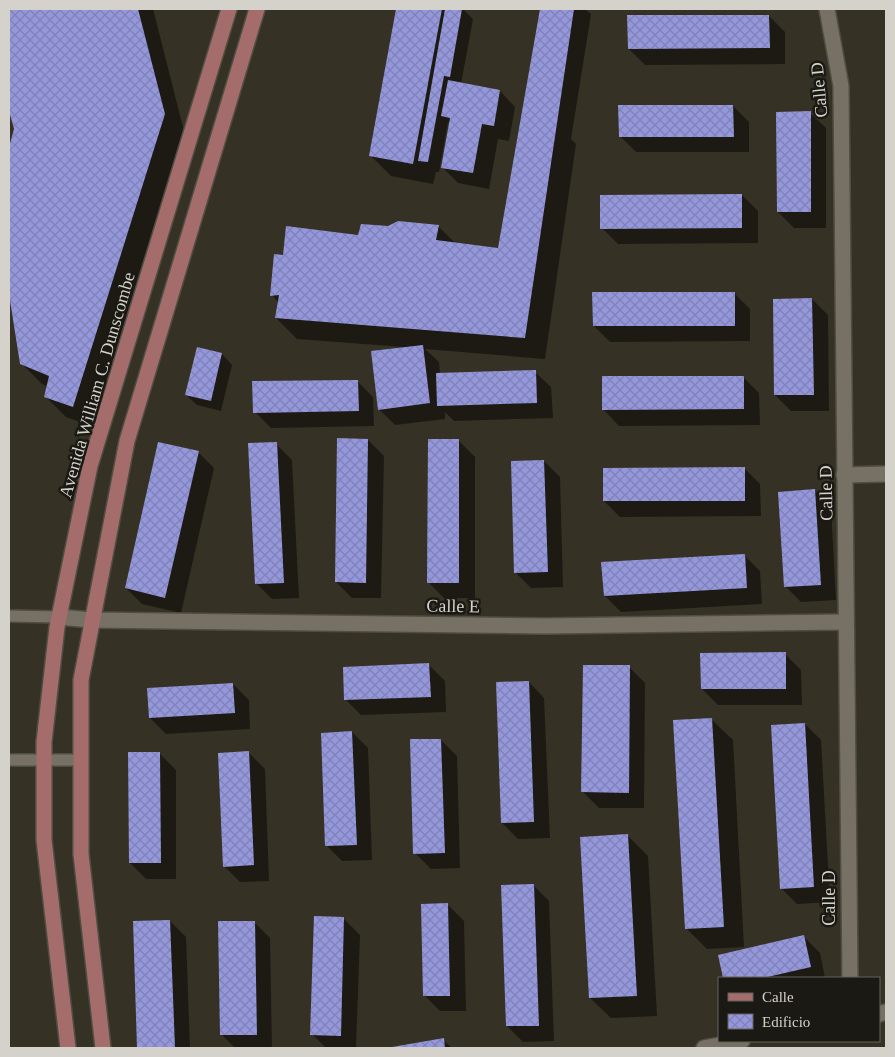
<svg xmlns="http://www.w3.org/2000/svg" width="895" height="1057" font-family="Georgia,serif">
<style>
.shadow{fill:#0007}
.building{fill:url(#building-cross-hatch)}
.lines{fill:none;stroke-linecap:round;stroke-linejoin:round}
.lane-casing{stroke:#504d43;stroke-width:14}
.street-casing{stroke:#504d43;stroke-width:18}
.primary-casing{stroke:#504d43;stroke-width:18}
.lane{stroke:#767164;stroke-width:11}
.street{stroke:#767164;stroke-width:15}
.primary{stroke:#a46d6c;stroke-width:15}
.labels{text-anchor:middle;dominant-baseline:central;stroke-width:5;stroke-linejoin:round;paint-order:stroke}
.street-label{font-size:18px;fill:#d4d2ca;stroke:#1b1914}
</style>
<defs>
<pattern id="building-cross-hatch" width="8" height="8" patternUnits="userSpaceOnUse" patternTransform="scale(1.25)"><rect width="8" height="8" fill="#9597dc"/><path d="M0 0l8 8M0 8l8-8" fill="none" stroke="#8081b4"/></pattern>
</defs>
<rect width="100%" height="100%" fill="#353125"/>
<g class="shadow">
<polygon points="9,9 153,9 185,135 94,427 66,417 45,396 48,387 42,384 21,363 9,285 9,152 15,129 9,106"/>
<polygon points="397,9 463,9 473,19 461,84 500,91 515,107 509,141 498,139 489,189 458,183 442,167 450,124 448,122 439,172 436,172 433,184 391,176 370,155"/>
<polygon points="541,9 585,9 591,14 571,139 576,144 545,359 425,349 439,362 440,374 535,372 551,387 553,418 454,421 445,412 445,419 395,425 379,409 404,347 297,339 276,318 279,303 272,295 284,257 388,227 438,226 456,244 499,250"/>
<polygon points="769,16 785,32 785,64 645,65 629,49"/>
<polygon points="733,106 749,122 749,152 636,152 620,136"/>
<polygon points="810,113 826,128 826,228 794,228 778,212"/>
<polygon points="742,195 758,211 758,243 618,244 602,228"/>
<polygon points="734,293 750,309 750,341 610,342 594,326"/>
<polygon points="812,299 828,315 829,411 791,411 775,395"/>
<polygon points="198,348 222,354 232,365 221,411 197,405 186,395"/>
<polygon points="743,377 759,393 760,425 619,426 604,410"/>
<polygon points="357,381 373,397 374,426 271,428 255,412"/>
<polygon points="368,440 384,456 381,598 352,598 336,582"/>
<polygon points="459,441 475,457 475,598 444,598 428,582"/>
<polygon points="276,444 292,460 299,598 272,599 256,583"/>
<polygon points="198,452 214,468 181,613 142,604 126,588"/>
<polygon points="544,461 560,477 563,587 531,588 515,572"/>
<polygon points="744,468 760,484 761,516 620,517 604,501"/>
<polygon points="815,491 831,507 836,600 801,602 785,586"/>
<polygon points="744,555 760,571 762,604 621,612 605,596"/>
<polygon points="785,654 801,670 802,705 718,705 702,689"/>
<polygon points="429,665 445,681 446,712 361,715 345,699"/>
<polygon points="629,667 645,683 644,808 599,808 583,792"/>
<polygon points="529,682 544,698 550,838 518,839 502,823"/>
<polygon points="233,684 249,700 250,729 166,734 150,718"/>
<polygon points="712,720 733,740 744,947 707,949 686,928"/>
<polygon points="805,724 821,740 830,902 797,904 781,888"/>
<polygon points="352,732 368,748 372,860 342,861 326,845"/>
<polygon points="441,740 457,756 460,868 431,869 415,853"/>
<polygon points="249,753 265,769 269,881 240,882 224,866"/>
<polygon points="160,754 176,770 176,879 146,879 130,863"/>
<polygon points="627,835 648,856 657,1016 611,1018 590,998"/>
<polygon points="533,885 549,901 554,1041 523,1042 507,1026"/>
<polygon points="448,905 464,921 466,1011 440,1011 424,995"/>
<polygon points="344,919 360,935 356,1048 326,1048 312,1034"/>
<polygon points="170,921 186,937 190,1048 138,1048 134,923"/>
<polygon points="254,922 270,938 272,1048 235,1048 222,1035"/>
<polygon points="804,937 820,953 825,978 724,978 719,956"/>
<polygon points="443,1040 452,1048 394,1048"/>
</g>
<g class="building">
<polygon points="9,9 138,9 165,114 73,407 44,397 49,376 20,364 9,294 9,147 14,129 9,111"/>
<polygon points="396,9 442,9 413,164 369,156"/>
<polygon points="445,9 462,9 450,77 444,76 428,162 418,161"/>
<polygon points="540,9 574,9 525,338 275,318 279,295 270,296 274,254 283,255 286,226 358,235 361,224 388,226 398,221 439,225 436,240 498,248"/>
<polygon points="627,15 769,15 770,48 628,49"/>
<polygon points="448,80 500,90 494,126 482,124 473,173 441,168 450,118 441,116"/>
<polygon points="618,105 733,105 734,137 619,137"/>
<polygon points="811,111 811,212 777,212 776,112"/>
<polygon points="742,194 742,228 600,229 600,195"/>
<polygon points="592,292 735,292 735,326 593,326"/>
<polygon points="812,298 814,395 774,395 773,299"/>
<polygon points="423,345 430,403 378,410 371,351"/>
<polygon points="197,347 222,353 211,401 185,395"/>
<polygon points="536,370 537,403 437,406 436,373"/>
<polygon points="602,376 744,376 744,409 602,410"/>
<polygon points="358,380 359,411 253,413 252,381"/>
<polygon points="337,438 368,439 366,583 335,582"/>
<polygon points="428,439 459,439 459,583 427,583"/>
<polygon points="158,442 199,451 165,598 125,588"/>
<polygon points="277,442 284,583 255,584 248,443"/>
<polygon points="544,460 548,572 514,573 511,461"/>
<polygon points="745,467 745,501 603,501 603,468"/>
<polygon points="815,489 821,585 784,587 778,492"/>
<polygon points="745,554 747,588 604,596 601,562"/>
<polygon points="786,652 786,689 701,689 700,653"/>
<polygon points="429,663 431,697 344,700 343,667"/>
<polygon points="583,665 630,665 629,793 581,792"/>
<polygon points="529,681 534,822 501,823 496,682"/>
<polygon points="233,683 235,713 149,718 147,688"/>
<polygon points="712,718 724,927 685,929 673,720"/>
<polygon points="805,723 814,887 780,889 771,725"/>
<polygon points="352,731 357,845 325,846 321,733"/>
<polygon points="410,739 441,739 445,853 413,854"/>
<polygon points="249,751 254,865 223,867 218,753"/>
<polygon points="128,752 160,752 161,863 129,863"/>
<polygon points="628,834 637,996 589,998 580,837"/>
<polygon points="534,884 539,1026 506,1026 501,885"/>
<polygon points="448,903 450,996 423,996 421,904"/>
<polygon points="314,916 344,917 341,1036 310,1035"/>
<polygon points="170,920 175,1048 137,1048 133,921"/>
<polygon points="218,921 255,921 257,1035 220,1035"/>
<polygon points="804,935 811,967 763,978 723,978 718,955"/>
<polygon points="444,1038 445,1048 392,1048 392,1047"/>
</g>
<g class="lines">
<g class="lane-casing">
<g id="lane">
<polyline points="9,616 59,617"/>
<polyline points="9,760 81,760"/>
</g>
</g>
<g class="street-casing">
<g id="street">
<polyline points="827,9 841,86 850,978"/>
<polyline points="844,475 886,474"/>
<polyline points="59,617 91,620 545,626 846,622"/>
<polyline points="879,1014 886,1012"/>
<polyline points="704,1048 742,1041"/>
</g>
</g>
<g class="primary-casing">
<g id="primary">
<polyline points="68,1048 44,840 44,742 57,627 90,466 229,9"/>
<polyline points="103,1048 81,854 81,680 127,441 257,9"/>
</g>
</g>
<use href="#lane" class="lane"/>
<use href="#street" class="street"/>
<use href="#primary" class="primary"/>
</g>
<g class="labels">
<g class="street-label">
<text transform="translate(819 90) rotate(-95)">Calle D</text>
<text transform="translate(97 385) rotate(-74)">Avenida William C. Dunscombe</text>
<text transform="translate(826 493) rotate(-91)">Calle D</text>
<text transform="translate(453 606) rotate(1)">Calle E</text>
<text transform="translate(829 898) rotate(-90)">Calle D</text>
</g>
</g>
<rect width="895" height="1057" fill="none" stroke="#d4d2ca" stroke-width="20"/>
<rect x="718" y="977" width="162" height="65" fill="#1b1914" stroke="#65635d"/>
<rect x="728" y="993" width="25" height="8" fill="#a46d6c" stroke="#65635d"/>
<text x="762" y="1002" font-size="15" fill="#d4d2ca">Calle</text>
<rect x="728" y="1014" width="25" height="15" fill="url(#building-cross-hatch)" stroke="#65635d"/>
<text x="762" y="1027" font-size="15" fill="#d4d2ca">Edificio</text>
</svg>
